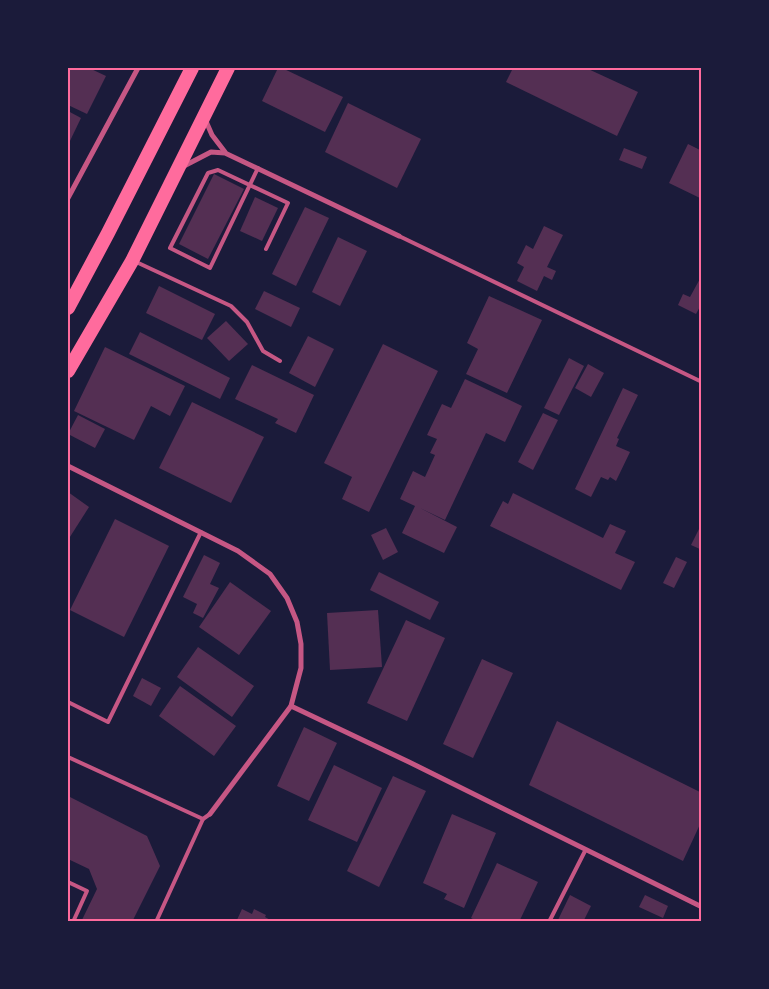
<svg xmlns="http://www.w3.org/2000/svg" width="769" height="989" font-family="Barlow,sans-serif">
<style>
.building{fill:#542f53}
.lines{fill:none;stroke-linecap:round;stroke-linejoin:round}
.service{stroke:#c65784;stroke-width:4}
.minor{stroke:#c65784;stroke-width:5}
.trunk{stroke:#ff6b9d;stroke-width:14}
.neatline{fill:none;stroke:#ff6b9d;stroke-width:2}
</style>
<rect width="100%" height="100%" fill="#1b1b3a"/>
<g class="building">
<polygon points="68,68 89,68 106,76 87,114 68,105"/>
<polygon points="278,68 282,68 343,97 325,132 262,101"/>
<polygon points="513,68 586,68 638,92 617,136 506,82"/>
<polygon points="348,103 421,139 397,188 325,152"/>
<polygon points="68,111 81,118 68,145"/>
<polygon points="688,144 702,151 702,199 669,183"/>
<polygon points="624,148 647,157 642,169 619,160"/>
<polygon points="214,174 244,189 208,259 179,244"/>
<polygon points="255,197 278,208 262,241 240,231"/>
<polygon points="305,207 329,218 296,286 272,274"/>
<polygon points="544,226 563,235 547,267 556,271 552,280 544,276 537,291 517,281 524,267 517,263 526,245 533,249"/>
<polygon points="338,237 367,251 340,306 312,292"/>
<polygon points="702,275 702,303 696,314 678,305 683,294 690,297"/>
<polygon points="159,286 215,314 202,340 146,313"/>
<polygon points="264,291 300,308 291,327 255,309"/>
<polygon points="489,296 542,320 507,393 466,374 478,349 467,343"/>
<polygon points="226,321 248,344 229,361 207,338"/>
<polygon points="140,332 230,378 220,399 129,354"/>
<polygon points="308,336 334,349 315,387 289,373"/>
<polygon points="383,344 438,371 369,512 342,499 352,477 324,463"/>
<polygon points="105,347 185,386 170,416 151,406 134,440 74,411"/>
<polygon points="569,358 584,366 559,415 544,408"/>
<polygon points="588,364 604,373 591,397 575,388"/>
<polygon points="252,365 314,395 296,433 275,423 278,419 235,399"/>
<polygon points="465,379 522,406 505,442 486,433 445,520 420,508 457,527 444,553 402,533 415,506 400,499 413,471 425,477 435,455 430,453 437,439 427,435 442,404 451,408"/>
<polygon points="623,388 638,395 617,438 619,439 616,446 630,452 616,481 610,477 608,480 601,477 591,497 575,489"/>
<polygon points="192,402 264,437 231,503 159,468"/>
<polygon points="543,413 558,420 533,470 518,462"/>
<polygon points="78,415 105,429 95,448 68,434"/>
<polygon points="68,492 89,507 68,540"/>
<polygon points="513,493 603,538 610,524 626,531 615,553 635,562 621,590 490,526 503,501 508,504"/>
<polygon points="115,519 169,546 124,637 70,610"/>
<polygon points="702,523 702,550 691,545"/>
<polygon points="386,528 398,552 383,560 371,535"/>
<polygon points="204,555 220,563 210,584 219,588 203,618 193,613 197,604 183,597"/>
<polygon points="676,557 687,562 674,588 663,583"/>
<polygon points="379,572 439,602 430,620 370,590"/>
<polygon points="230,582 271,611 239,655 199,627"/>
<polygon points="378,610 382,667 330,670 327,613"/>
<polygon points="406,620 445,638 407,721 367,703"/>
<polygon points="198,647 254,686 232,717 177,677"/>
<polygon points="482,659 513,673 473,758 443,744"/>
<polygon points="142,678 161,688 151,706 133,696"/>
<polygon points="180,686 236,726 214,756 159,716"/>
<polygon points="557,721 702,793 702,820 683,861 529,785"/>
<polygon points="304,727 337,743 309,801 277,786"/>
<polygon points="334,765 382,788 357,842 308,820"/>
<polygon points="393,776 426,791 379,887 347,871"/>
<polygon points="68,796 147,836 160,866 132,922 81,922 97,889 89,869 68,859"/>
<polygon points="452,814 496,833 464,908 444,899 447,894 423,883"/>
<polygon points="497,863 538,882 519,922 478,922 471,918"/>
<polygon points="570,895 591,906 583,922 557,922"/>
<polygon points="645,895 668,906 663,918 639,907"/>
<polygon points="242,909 252,914 254,909 266,915 265,917 274,922 236,922"/>
</g>
<g class="lines">
<g class="service">
<polyline points="258,168 210,268 170,248 208,173 218,170 288,203 266,249"/>
<polyline points="399,236 702,382"/>
<polyline points="134,261 231,306 247,322 263,351 280,361"/>
<polyline points="68,702 108,722 201,532"/>
<polyline points="68,757 203,819"/>
<polyline points="68,882 87,891 73,922"/>
<polyline points="156,922 203,819 210,814"/>
<polyline points="549,922 585,851"/>
</g>
<g class="minor">
<polyline points="205,119 212,135 225,152"/>
<polyline points="184,166 211,152 225,153 399,236"/>
<polyline points="68,198 138,68"/>
<polyline points="68,466 238,551 270,574 287,598 297,622 301,644 301,668 291,706 210,814"/>
<polyline points="291,706 409,762 702,907"/>
</g>
<g class="trunk">
<polyline points="68,308 108,233 192,68"/>
<polyline points="68,371 132,261 228,68"/>
</g>
</g>
<rect width="769" height="989" fill="none" stroke="#1b1b3a" stroke-width="138"/>
<rect x="69" y="69" width="631" height="851" class="neatline"/>
</svg>
